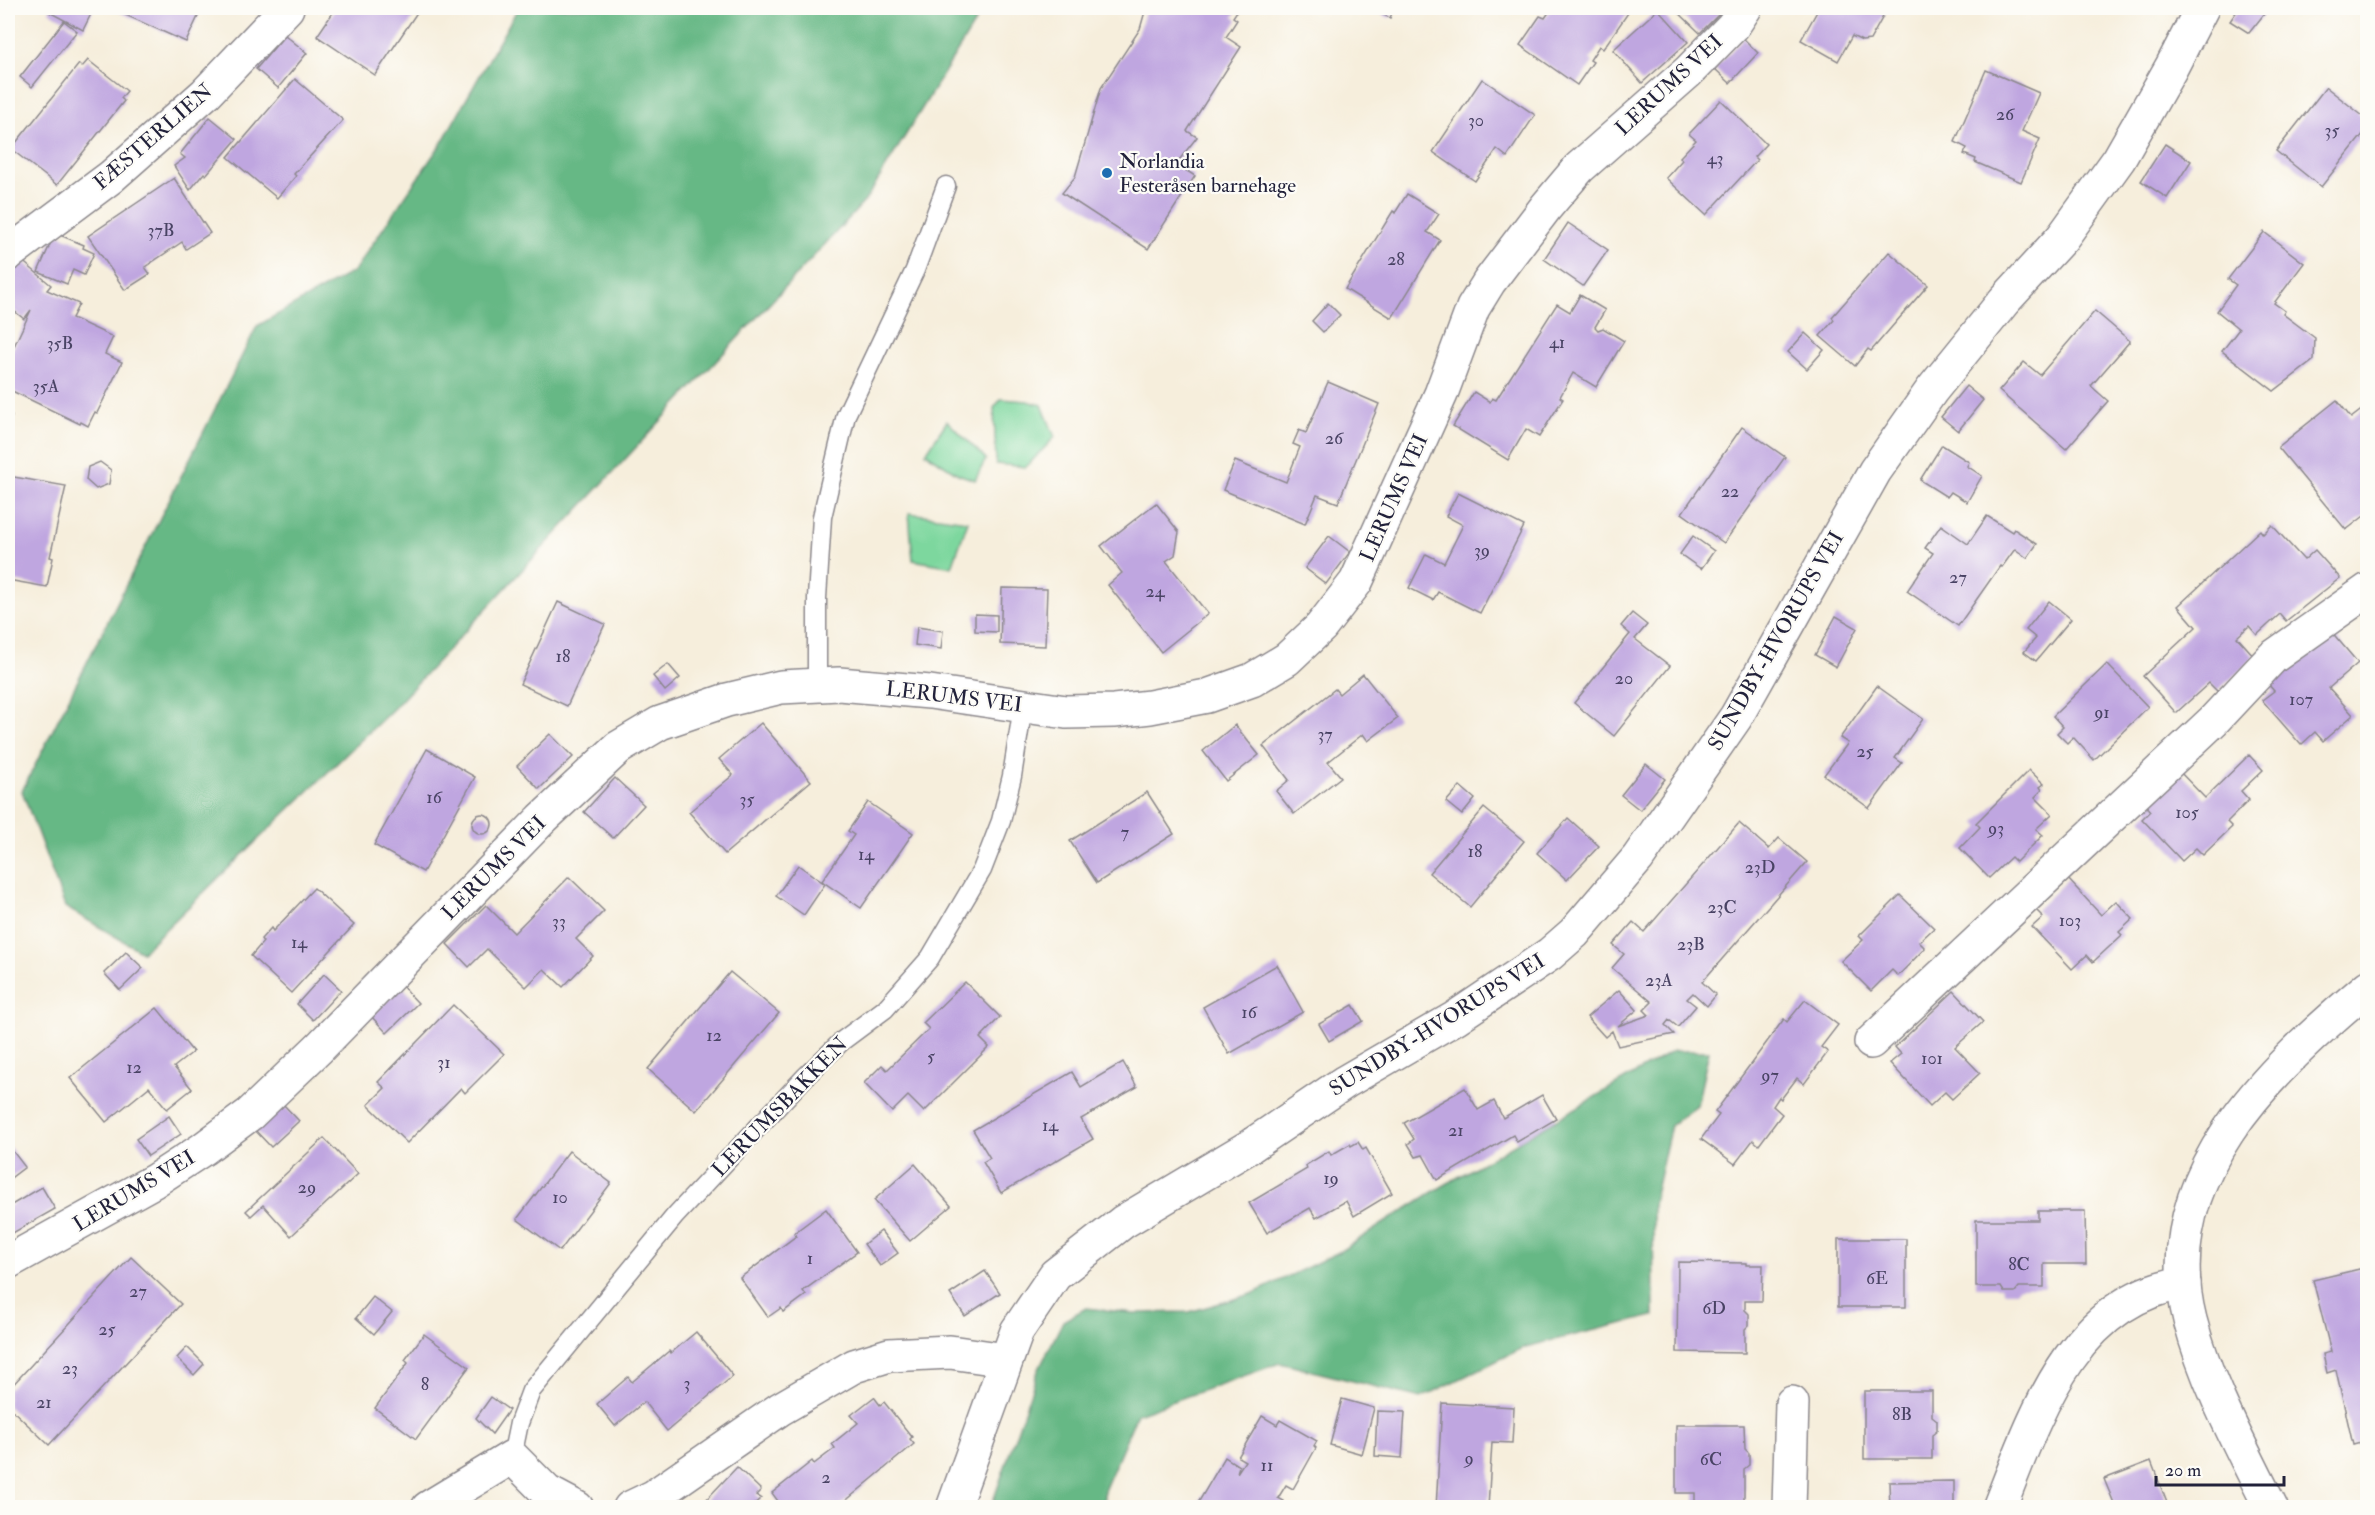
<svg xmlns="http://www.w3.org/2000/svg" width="2375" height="1515" font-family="'IM FELL Double Pica',serif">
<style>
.green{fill:#7dd79e;stroke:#507c6c;stroke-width:1.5}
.forest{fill:#66b885;stroke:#446d60;stroke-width:1.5}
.building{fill:#bfa6e0}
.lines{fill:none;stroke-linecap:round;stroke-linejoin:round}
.service-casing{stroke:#8c888c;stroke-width:21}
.minor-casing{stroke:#8c888c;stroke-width:36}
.tertiary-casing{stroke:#8c888c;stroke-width:36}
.service{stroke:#fff;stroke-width:18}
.minor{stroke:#fff;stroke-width:33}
.tertiary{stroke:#fff;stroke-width:33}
.poi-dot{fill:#1f6fb2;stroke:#fdfcf7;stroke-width:2}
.labels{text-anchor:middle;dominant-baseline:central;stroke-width:4.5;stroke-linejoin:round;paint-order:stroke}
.number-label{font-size:18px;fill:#494364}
.street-label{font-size:21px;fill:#22223b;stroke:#fdfcf7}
.poi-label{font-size:21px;fill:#22223b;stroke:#fdfcf7;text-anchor:start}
</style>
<rect width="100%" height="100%" fill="#fdfcf7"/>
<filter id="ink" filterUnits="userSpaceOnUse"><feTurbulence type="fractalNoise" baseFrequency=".0167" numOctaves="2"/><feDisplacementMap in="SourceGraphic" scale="12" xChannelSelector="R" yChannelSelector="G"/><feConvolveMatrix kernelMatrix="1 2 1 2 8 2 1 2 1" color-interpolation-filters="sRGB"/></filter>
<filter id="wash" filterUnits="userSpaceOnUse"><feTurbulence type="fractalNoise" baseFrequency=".008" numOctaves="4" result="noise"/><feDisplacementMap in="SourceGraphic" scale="24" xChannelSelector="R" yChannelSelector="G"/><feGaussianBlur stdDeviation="1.35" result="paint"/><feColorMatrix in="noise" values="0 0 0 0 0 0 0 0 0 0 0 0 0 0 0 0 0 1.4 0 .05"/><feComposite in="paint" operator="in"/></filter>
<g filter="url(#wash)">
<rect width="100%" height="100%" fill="#f6eedc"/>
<g class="green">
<polygon points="1001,399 1027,401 1042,405 1055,437 1026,467 996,464 994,408"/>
<polygon points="947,421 986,459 975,480 958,474 926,453"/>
<polygon points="909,513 968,521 952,567 913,560"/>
</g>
<g class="forest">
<polygon points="518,8 984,8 865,201 394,708 142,952 65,907 22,791 257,326 354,271 441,144"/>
<polygon points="1673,1051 1709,1051 1697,1105 1671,1125 1653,1204 1654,1316 1525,1347 1421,1398 1280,1363 1137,1414 1104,1491 1104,1507 991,1507 1038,1371 1063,1321 1086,1308 1134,1313 1189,1312 1252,1294 1339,1252 1431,1193"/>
</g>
<g id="blocks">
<g class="building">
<polygon points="51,8 94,8 83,30 49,12"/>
<polygon points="110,8 202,8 186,42"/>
<polygon points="336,8 420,8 375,75 317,36"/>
<polygon points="1146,8 1239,8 1233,17 1237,20 1226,37 1241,47 1187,131 1197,137 1176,164 1195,176 1148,249 1062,193 1075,177 1101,88 1140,29"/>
<polygon points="1373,8 1394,8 1390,18 1372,10"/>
<polygon points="1552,8 1620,8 1628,13 1603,49 1599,46 1590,60 1593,62 1577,85 1520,45 1540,16 1545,18"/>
<polygon points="1674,8 1725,8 1700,33"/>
<polygon points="1819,8 1886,8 1886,11 1870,40 1862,41 1852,36 1838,61 1801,40"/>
<polygon points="2239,8 2269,8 2249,33 2230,21"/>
<polygon points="1658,9 1688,42 1642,83 1613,50"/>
<polygon points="64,21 77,31 32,87 20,77"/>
<polygon points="285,35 307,53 278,88 256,69"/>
<polygon points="1743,38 1758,53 1730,83 1715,69"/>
<polygon points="88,60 127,91 121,98 124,101 57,185 11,149 79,64 82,67"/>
<polygon points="1986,70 2039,93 2022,131 2040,139 2021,182 1975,162 1976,159 1964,154 1967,148 1955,142"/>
<polygon points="295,79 343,120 294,174 296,176 277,198 228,157"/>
<polygon points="1482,79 1535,115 1507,157 1497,149 1475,181 1433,152"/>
<polygon points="2326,87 2368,120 2368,128 2321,187 2276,151"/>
<polygon points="1721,100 1766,144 1754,157 1757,160 1706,215 1666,178 1682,160 1680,157 1696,140 1689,134"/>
<polygon points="210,117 237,139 206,175 204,173 190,190 174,166 185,158 180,154"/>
<polygon points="2165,144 2191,161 2167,198 2141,181"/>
<polygon points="174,178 210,233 186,249 182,242 145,267 150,274 125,290 88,236"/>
<polygon points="1407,194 1439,214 1427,232 1440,240 1392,318 1345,289 1393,211 1395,213"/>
<polygon points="1568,223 1608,250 1583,286 1544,259"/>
<polygon points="2264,232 2304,263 2274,303 2285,311 2283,314 2315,338 2314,360 2274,391 2222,351 2239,329 2217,311 2236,285 2228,279"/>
<polygon points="55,233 84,245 83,248 94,253 84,275 73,270 67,284 38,272"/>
<polygon points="1889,252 1928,285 1871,351 1868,349 1855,366 1820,336 1834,320 1832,317"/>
<polygon points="20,259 51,285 47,290 79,304 72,318 113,337 105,354 122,362 97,413 95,412 88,426 81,422 80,424 8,389 10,379 8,378 8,359 31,310 24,319 8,306 8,274"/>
<polygon points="1580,295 1605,310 1595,327 1598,330 1603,328 1624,341 1596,387 1573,373 1560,397 1563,399 1539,437 1526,429 1508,460 1453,426 1474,392 1490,402 1492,398 1496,400 1557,304 1570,312"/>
<polygon points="1328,303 1340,315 1323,332 1312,321"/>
<polygon points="2095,311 2130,341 2091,386 2108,401 2066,449 1999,391 2024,362 2040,375"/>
<polygon points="1805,333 1824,350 1807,369 1788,352"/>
<polygon points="1328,382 1379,404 1338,503 1317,495 1305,524 1223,490 1235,461 1286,482 1300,447 1293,444 1299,430 1306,433"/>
<polygon points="1966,386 1983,400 1958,431 1941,417"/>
<polygon points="2337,400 2351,418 2368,405 2368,513 2346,530 2278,447"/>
<polygon points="8,407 12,416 8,426"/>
<polygon points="1742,427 1785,457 1724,543 1682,513"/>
<polygon points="1942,445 1969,462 1967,466 1982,476 1967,502 1951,492 1947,497 1920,480"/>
<polygon points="100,462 111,470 109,484 96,489 86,480 88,467"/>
<polygon points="8,476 66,486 50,557 53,558 47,587 8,580"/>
<polygon points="1458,493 1524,526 1480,613 1438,592 1433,600 1409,588 1426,554 1444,563 1463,525 1446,516"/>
<polygon points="1156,503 1179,532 1175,555 1166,561 1208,614 1161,652 1108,585 1122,573 1101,546"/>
<polygon points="1987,516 2012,532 2014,529 2037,544 2027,558 2015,549 2002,567 2000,566 1958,626 1907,591 1933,553 1925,548 1941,525 1968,544"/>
<polygon points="2272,525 2304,560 2315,550 2340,578 2286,621 2280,614 2257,635 2249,626 2237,637 2255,657 2217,691 2209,683 2176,713 2143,676 2196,627 2178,606 2260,530 2263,534"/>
<polygon points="1329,536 1350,552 1326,584 1305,568"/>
<polygon points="1693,536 1714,551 1701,569 1680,554"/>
<polygon points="1002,588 1047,589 1045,646 1000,644"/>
<polygon points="2049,601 2071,619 2036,661 2024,652 2036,638 2026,630"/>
<polygon points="558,602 605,624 567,706 520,684"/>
<polygon points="1632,613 1647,625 1635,639 1670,666 1614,736 1574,703 1630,634 1621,626"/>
<polygon points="975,614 997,615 997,632 975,631"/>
<polygon points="1836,616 1857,628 1836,667 1815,655"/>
<polygon points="917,627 943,631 941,649 915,645"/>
<polygon points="2330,630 2358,663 2329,688 2353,715 2323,741 2315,732 2301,745 2262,700 2274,691 2268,684"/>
<polygon points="668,664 680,678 665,691 653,676"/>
<polygon points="2107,664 2148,707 2094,760 2073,737 2067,743 2057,733 2063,727 2053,716"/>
<polygon points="1363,674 1398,718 1368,741 1363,734 1328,762 1341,777 1294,814 1276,791 1289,780 1263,746 1335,689 1339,694"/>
<polygon points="1877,686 1923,719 1895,758 1902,763 1869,808 1824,775 1848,743 1840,738"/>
<polygon points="761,723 811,781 725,854 689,812 733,775 719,759"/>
<polygon points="1235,725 1259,755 1226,781 1203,751"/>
<polygon points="550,734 573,757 539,789 517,766"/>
<polygon points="427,749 475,777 423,872 374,845"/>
<polygon points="2249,755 2263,770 2241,791 2249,800 2227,822 2232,827 2203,855 2196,848 2182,861 2142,819 2150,811 2143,803 2178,770 2205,798"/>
<polygon points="1646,764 1665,779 1640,810 1621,795"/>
<polygon points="2029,770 2044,784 2040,787 2042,790 2035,797 2052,814 2036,829 2043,835 2016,862 2011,857 1989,878 1960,848 1980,827 1976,823"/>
<polygon points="615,778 644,805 613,838 584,812"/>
<polygon points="1460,786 1475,799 1462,815 1446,802"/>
<polygon points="1147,792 1174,834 1097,883 1070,841"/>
<polygon points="868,802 913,833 861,908 822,881 854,835 848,831"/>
<polygon points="1484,808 1524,841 1470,907 1429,873"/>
<circle cx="482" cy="824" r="10"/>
<polygon points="1568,818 1599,846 1567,880 1537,853"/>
<polygon points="1739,823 1769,849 1779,838 1807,862 1702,982 1716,995 1707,1006 1693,993 1687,999 1696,1006 1678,1027 1669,1020 1665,1025 1674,1034 1618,1046 1612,1031 1605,1037 1587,1017 1619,990 1637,1010 1618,1026 1649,1015 1644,1010 1652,1002 1612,968 1624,954 1613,945 1633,922 1644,932"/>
<polygon points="798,865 825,884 804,915 776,896"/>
<polygon points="569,877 604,911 576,939 593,956 563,987 544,969 526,987 487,949 469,967 447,944 486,905 514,933"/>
<polygon points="2068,879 2101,915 2116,901 2133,919 2119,932 2122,935 2093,962 2087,955 2072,969 2032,927 2043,917 2036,910"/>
<polygon points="314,888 354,925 291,993 251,956 263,942 261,939 271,928 273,931"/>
<polygon points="1900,895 1934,928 1919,942 1925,948 1898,976 1892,970 1871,991 1841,961 1863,940 1859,936"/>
<polygon points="126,952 143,968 120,990 104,973"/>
<polygon points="1277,965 1303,1012 1229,1054 1203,1007"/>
<polygon points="730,972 779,1013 696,1111 648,1069"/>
<polygon points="324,974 341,990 313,1020 297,1004"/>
<polygon points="965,982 1000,1017 980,1038 989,1047 924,1112 908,1096 892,1112 864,1083 882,1065 887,1070 929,1029 923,1023"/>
<polygon points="402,986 418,1003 387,1033 371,1016"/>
<polygon points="1954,991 1983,1022 1955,1047 1980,1073 1952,1099 1945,1092 1930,1106 1890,1063 1901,1054 1895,1047"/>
<polygon points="1805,1000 1838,1025 1821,1047 1828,1052 1804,1084 1797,1078 1781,1099 1779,1097 1773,1106 1782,1114 1759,1145 1753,1140 1735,1164 1701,1139 1719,1115 1715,1112 1784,1019 1787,1022"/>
<polygon points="453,1005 504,1054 465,1093 461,1088 407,1143 368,1105 385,1088 378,1082"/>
<polygon points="1353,1005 1363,1021 1329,1041 1319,1024"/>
<polygon points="157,1008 193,1052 174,1067 192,1089 167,1109 149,1087 106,1122 70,1078"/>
<polygon points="1123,1062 1137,1087 1081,1119 1093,1139 1001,1193 983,1162 990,1158 973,1130 1072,1072 1081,1087"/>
<polygon points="1465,1088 1478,1110 1494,1101 1503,1118 1542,1095 1556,1119 1517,1142 1513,1135 1437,1180 1423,1155 1416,1157 1408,1144 1414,1139 1404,1123"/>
<polygon points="282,1103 299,1121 271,1147 254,1129"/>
<polygon points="169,1116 181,1134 148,1156 136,1139"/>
<polygon points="324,1138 358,1174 291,1236 263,1205 251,1216 246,1211"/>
<polygon points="1358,1142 1363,1150 1366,1148 1392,1193 1354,1216 1346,1201 1316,1218 1310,1208 1267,1233 1249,1203 1307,1169 1306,1165 1329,1151 1331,1155 1350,1144 1351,1146"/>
<polygon points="8,1145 25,1167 8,1180"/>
<polygon points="569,1151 611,1183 560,1251 517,1219"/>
<polygon points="915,1164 951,1206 910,1241 874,1200"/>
<polygon points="42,1187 55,1209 11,1234 8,1227 8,1207"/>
<polygon points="826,1209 857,1252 803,1291 806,1295 783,1312 781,1308 768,1317 740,1278 796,1236 794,1233"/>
<polygon points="2038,1211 2085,1211 2086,1264 2044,1264 2044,1287 2019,1287 2015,1292 2004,1292 2001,1287 1976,1287 1976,1220 2038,1220"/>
<polygon points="881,1231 898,1253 880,1266 864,1244"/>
<rect x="1838" y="1239" width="68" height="68"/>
<polygon points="131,1257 181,1304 49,1445 8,1406 8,1390"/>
<polygon points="1678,1262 1746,1263 1746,1265 1763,1265 1762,1301 1745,1301 1745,1310 1749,1314 1749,1325 1745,1329 1745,1353 1677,1352"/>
<polygon points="2368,1267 2368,1441 2353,1445 2336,1370 2327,1373 2323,1354 2331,1352 2313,1280"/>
<polygon points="985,1271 1000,1293 965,1316 950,1294"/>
<polygon points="373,1297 392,1312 374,1334 356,1318"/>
<polygon points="696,1332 733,1376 667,1431 644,1402 615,1426 597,1404 628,1377 632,1382 669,1351 671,1353"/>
<polygon points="424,1334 469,1367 416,1439 375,1408 408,1363 405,1360"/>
<polygon points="187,1347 204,1364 194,1375 177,1358"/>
<polygon points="1864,1391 1932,1391 1932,1416 1937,1420 1937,1431 1932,1435 1932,1459 1864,1459"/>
<polygon points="491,1397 509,1410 492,1434 476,1418"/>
<polygon points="874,1397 880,1405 884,1402 912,1437 910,1439 914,1444 837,1508 783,1508 772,1493 812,1461 814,1464 835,1448 832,1444 858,1423 851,1415"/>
<polygon points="1342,1399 1374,1408 1362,1454 1330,1445"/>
<polygon points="1442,1403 1514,1407 1512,1443 1492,1442 1488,1508 1436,1508"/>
<polygon points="1377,1411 1405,1412 1402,1458 1375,1456"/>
<polygon points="1262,1416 1277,1425 1280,1420 1317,1441 1314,1446 1316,1448 1293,1489 1286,1485 1278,1498 1284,1501 1281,1508 1195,1508 1225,1457 1239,1466 1237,1473 1245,1461 1238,1457"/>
<polygon points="1676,1425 1744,1425 1745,1449 1749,1453 1749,1465 1744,1469 1744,1508 1695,1508 1695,1493 1676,1493"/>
<polygon points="2151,1461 2169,1508 2116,1508 2104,1479"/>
<polygon points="737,1467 761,1490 756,1495 761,1498 750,1508 707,1508 703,1503"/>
<polygon points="1954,1481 1954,1508 1890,1508 1889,1482"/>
</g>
</g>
</g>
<g filter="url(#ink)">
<use href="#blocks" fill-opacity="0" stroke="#8c888c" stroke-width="1.5"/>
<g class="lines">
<g class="service-casing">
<g id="service">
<polyline points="817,685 817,598 822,517 846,415 915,270 946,186"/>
<polyline points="512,1457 519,1423 531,1391 675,1216 806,1076 842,1041 885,1009 930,958 982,870 1001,821 1012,776 1023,706"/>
</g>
</g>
<g class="minor-casing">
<g id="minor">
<polyline points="8,254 111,177 206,93 287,8"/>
<polyline points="1871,1042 2213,721 2273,657 2368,590"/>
<polyline points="8,1262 154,1181 203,1149 250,1114 319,1048 542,819 618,748 660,723 727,700 781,687 839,684 930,692 1066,712 1114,711 1150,707 1207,696 1252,680 1287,659 1321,627 1356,582 1441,394 1473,308 1489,282 1546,207 1579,168 1688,72 1733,26 1745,8"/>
<polyline points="428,1508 512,1457 547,1492 577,1508"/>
<polyline points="630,1508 653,1497 780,1409 854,1366 889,1355 950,1352 1006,1360"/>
<polyline points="953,1508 1017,1331 1055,1275 1123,1222 1249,1147 1345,1082 1455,1018 1550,954 1574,933 1638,858 1736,717 1875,471 1932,390 2004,301 2062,238 2119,159 2171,68 2202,8"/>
<polyline points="1789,1508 1792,1403"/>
<path d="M1999 1508C2035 1417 2073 1299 2184 1283"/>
</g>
</g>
<g class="tertiary-casing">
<path id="tertiary" d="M2271 1508C2241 1447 2207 1385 2190 1320 2153 1177 2270 1070 2368 987"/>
</g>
<use href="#service" class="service"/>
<use href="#minor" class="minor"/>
<use href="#tertiary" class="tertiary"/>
</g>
</g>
<circle class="poi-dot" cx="1107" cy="173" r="6"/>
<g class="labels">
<g class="number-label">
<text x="2005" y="114">26</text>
<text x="1476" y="120">30</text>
<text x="2332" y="130">35</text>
<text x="1715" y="158">43</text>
<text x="161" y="230">37B</text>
<text x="1396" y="259">28</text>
<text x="1557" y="342">41</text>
<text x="60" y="343">35B</text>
<text x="46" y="386">35A</text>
<text x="1334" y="438">26</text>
<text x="1730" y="491">22</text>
<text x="1482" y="550">39</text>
<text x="1958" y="577">27</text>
<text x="1155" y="591">24</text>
<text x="563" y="656">18</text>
<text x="1624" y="678">20</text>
<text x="2301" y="699">107</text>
<text x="2102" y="712">91</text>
<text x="1325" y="734">37</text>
<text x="1865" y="751">25</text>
<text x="434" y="797">16</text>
<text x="747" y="799">35</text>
<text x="2187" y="812">105</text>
<text x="1996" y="828">93</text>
<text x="1125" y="832">7</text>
<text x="1475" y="851">18</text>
<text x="866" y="854">14</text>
<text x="1760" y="867">23D</text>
<text x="1722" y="907">23C</text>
<text x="2070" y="920">103</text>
<text x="559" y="921">33</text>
<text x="299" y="942">14</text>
<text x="1691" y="944">23B</text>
<text x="1659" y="980">23A</text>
<text x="1249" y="1012">16</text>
<text x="714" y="1035">12</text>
<text x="931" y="1056">5</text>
<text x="1932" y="1058">101</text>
<text x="444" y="1062">31</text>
<text x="134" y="1067">12</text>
<text x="1770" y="1075">97</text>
<text x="1050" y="1125">14</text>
<text x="1456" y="1130">21</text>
<text x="1331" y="1178">19</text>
<text x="307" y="1187">29</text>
<text x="560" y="1197">10</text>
<text x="810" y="1258">1</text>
<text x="2019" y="1264">8C</text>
<text x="1877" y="1278">6E</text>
<text x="138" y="1291">27</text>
<text x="1714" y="1308">6D</text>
<text x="107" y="1329">25</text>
<text x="70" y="1368">23</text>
<text x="687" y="1383">3</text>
<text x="425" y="1384">8</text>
<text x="44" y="1402">21</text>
<text x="1902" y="1414">8B</text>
<text x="1469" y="1458">9</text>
<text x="1711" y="1459">6C</text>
<text x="1267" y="1465">11</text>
<text x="826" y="1477">2</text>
</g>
<g class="street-label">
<text transform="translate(1669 85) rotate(-43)">LERUMS VEI</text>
<text transform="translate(153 137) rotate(-41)">FÆSTERLIEN</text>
<text transform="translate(1394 498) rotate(-66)">LERUMS VEI</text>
<text transform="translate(1776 641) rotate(-60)">SUNDBY-HVORUPS VEI</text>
<text transform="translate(954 697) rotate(7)">LERUMS VEI</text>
<text transform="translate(494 868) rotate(-45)">LERUMS VEI</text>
<text transform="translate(1437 1025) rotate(-32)">SUNDBY-HVORUPS VEI</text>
<text transform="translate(780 1107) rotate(-46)">LERUMSBAKKEN</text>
<text transform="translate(134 1191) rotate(-31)">LERUMS VEI</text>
</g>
<g class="poi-label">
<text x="1119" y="161">Norlandia<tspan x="1119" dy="24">Festeråsen barnehage</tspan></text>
</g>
</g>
<rect width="2375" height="1515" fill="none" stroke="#fdfcf7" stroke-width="30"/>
<path d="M2156 1476v9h128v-9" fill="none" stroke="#22223b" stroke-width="3"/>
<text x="2165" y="1476" font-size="18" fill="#22223b" stroke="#fdfcf7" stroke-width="4.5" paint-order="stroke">20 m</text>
</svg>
